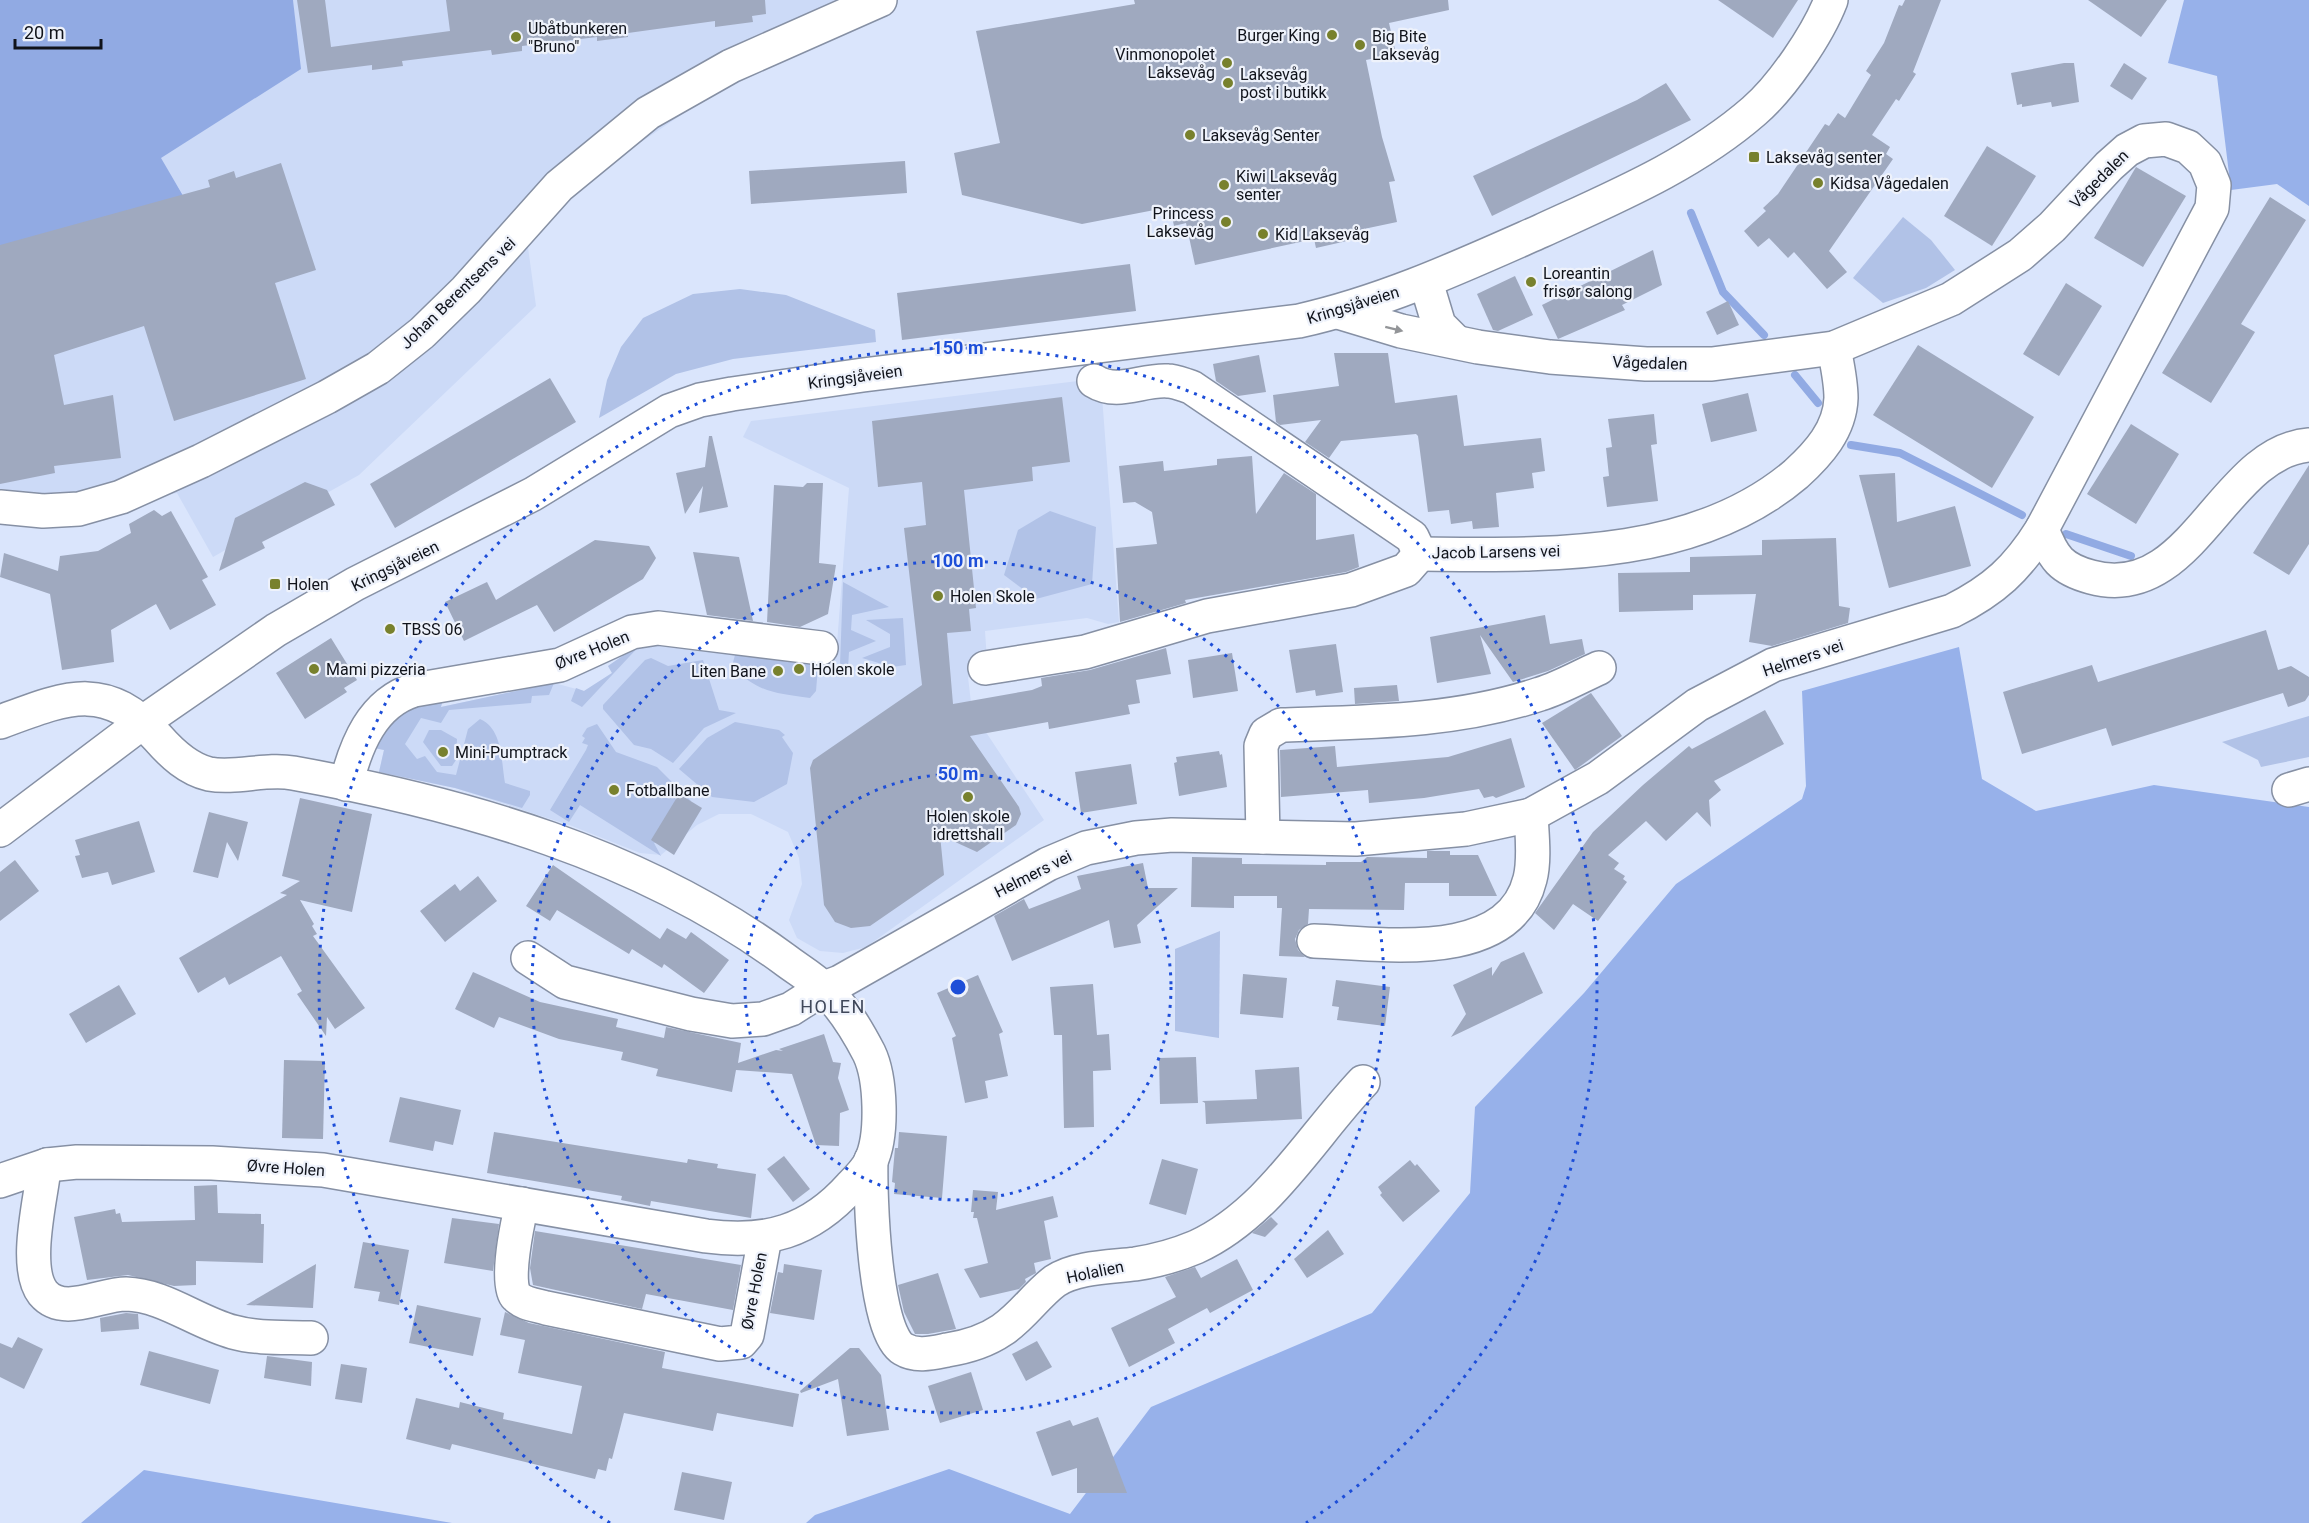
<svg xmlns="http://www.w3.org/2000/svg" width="2309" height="1523" font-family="Roboto,sans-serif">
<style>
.built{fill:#ccdaf7}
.green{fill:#b1c2e7}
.forest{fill:#97b1ea}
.water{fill:#91aae3}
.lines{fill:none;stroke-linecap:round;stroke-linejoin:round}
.stream{stroke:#91aae3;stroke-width:8}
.building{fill:#9fa9bf}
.minor-casing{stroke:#8690a4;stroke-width:36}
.major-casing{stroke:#8690a4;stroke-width:36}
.minor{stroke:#fff;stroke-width:33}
.major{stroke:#fff;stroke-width:33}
.oneway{fill:#939598}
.ring{fill:none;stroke:#1d4ed8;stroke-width:3;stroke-dasharray:3 6}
.poi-dot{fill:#78812d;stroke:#eef2fb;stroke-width:2}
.labels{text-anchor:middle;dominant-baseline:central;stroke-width:4.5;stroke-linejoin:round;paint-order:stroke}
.poi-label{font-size:16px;fill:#10131b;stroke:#eef2fb;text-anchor:start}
.street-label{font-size:16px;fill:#10131b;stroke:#eef2fb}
.neighbourhood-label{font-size:18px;letter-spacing:1.5px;fill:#40485a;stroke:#eef2fb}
.centre{fill:#1d4ed8;stroke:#eef2fb;stroke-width:3}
.ring-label{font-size:18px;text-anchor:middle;font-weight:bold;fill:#1d4ed8;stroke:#eef2fb;stroke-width:4.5;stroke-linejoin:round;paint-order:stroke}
</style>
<rect width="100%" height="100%" fill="#dae5fc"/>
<g class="built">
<polygon points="293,0 887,0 776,51 582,182 527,240 536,306 359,475 213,557 177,493 80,510 0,495 0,257 185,198 160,158 300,69"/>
<polygon points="1078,381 1102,396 1119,622 1108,624 1087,618 985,631 988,675 968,677 972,711 1044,820 866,947 843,953 820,951 797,938 789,920 802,884 799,858 788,832 751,814 719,814 697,825 661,855 640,853 572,826 455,788 379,772 384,750 374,748 443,699 441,707 554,683 584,691 612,673 608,666 644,641 836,657 849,488 743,437 751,421"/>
</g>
<g class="green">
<polygon points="1903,217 1931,240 1955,270 1926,288 1883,303 1853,278"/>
<polygon points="740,289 786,295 875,330 876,342 733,359 676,374 599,418 607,380 621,347 643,318 693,294"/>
<polygon points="1050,511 1096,527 1092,584 1036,599 1004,575 1018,530"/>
<polygon points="843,582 889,607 852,615 851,630 876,641 849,652 848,668 840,665"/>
<polygon points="903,618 906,665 892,667 862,658 890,647 890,634 866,620"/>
<polygon points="644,641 582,707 571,701 576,688 584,691 612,673 608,666"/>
<path d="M743 652 813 661 818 667 816 691 810 698C775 693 758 693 732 666L735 655Z"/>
<polygon points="651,658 668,666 703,660 719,710 736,713 704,728 673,763 651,749 634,745 603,709 603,705 645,660"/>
<path d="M554 683 549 695 532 696 531 703 449 710 441 723 421 718 405 744 417 759 425 756 437 772 456 775 468 729 480 719C503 729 501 761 505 783L530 791V795L522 808 455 788 379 772 384 750 374 748 397 708 443 699 441 707Z"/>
<polygon points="2309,716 2309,757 2261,767 2258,760 2222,742"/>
<polygon points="735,722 779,730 785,735 782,737 793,753 787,784 754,802 712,797 679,769 707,738"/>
<polygon points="597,724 616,752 657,767 691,801 682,801 657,842 654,843 661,856 580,805 569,822 550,810 586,750 588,745 582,743 585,738 582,736 587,728"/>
<polygon points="429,730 441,730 457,739 456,760 452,766 441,766 423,742"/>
<polygon points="1220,931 1219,1038 1175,1031 1175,949"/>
</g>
<g class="forest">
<polygon points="2184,0 2309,0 2309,206 2277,184 2231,190 2217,76 2168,63"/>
<polygon points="1959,647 1982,779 2036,811 2154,785 2309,807 2309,1523 806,1523 815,1515 949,1469 1070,1514 1151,1407 1372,1313 1470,1193 1475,1107 1584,993 1676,884 1802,799 1806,786 1802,691"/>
<polygon points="144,1470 452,1523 81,1523"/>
</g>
<polygon class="water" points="0,0 293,0 301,69 161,158 185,199 0,257"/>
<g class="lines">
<g class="stream">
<polyline points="1691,213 1723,292 1764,335"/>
<polyline points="1795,375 1818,403"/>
<polyline points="1851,445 1900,453 2022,515"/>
<polyline points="2066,534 2131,556"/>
</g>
</g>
<g class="building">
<polygon points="297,0 325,0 331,47 450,31 446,0 765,0 766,14 752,16 753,22 715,27 715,21 628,33 628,37 597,41 597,37 522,46 522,51 492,55 491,50 402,61 403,66 372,70 372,65 308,73"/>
<polygon points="1134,0 1448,0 1449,10 1389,23 1396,54 1366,60 1382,137 1395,181 1389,182 1397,222 1359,230 1360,238 1316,248 1314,239 1195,265 1186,223 1174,226 1170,207 1082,224 962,195 954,153 1000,143 976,31 1135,4"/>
<polygon points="1718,0 1798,0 1773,38"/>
<polygon points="1905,0 1941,0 1913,72 1916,74 1899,101 1896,99 1872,135 1890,147 1886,154 1893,159 1829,251 1847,272 1827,289 1794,252 1788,258 1769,238 1758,247 1744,231 1766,211 1763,208 1778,194 1825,124 1829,126 1838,113 1845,118 1871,75 1866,71 1884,43 1899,5 1902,6"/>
<polygon points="2088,0 2167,0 2141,37"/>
<polygon points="2064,63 2074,63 2079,102 2052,107 2051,102 2022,107 2022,104 2017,105 2011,73"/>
<polygon points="2124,63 2147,78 2132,100 2110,86"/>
<polygon points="1666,83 1691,120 1492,216 1473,176 1637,100"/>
<polygon points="1987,146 2036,176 1992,246 1944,216"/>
<polygon points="905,161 907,193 751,204 749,171"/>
<polygon points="281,163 316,270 275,283 306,379 174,421 144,326 54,355 64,405 113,395 121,458 54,466 55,473 0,484 0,245 210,187 208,180 234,171 236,178"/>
<polygon points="2136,167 2186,196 2143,267 2094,238"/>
<polygon points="2270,197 2306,220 2241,324 2255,332 2211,403 2162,373"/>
<polygon points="1653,250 1662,285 1622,305 1625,310 1558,339 1542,305"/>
<polygon points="1130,264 1136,311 902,340 897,293"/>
<polygon points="1515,276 1533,315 1498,331 1493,330 1477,294"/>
<polygon points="2066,283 2102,306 2059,376 2023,354"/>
<polygon points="1728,301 1739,325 1717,335 1706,312"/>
<polygon points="1918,345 2034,417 1992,488 1873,415"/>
<polygon points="1334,353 1388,353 1395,403 1457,395 1464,446 1541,438 1545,471 1532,473 1534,488 1496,493 1499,527 1473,529 1472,521 1451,524 1449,510 1428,512 1418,436 1416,434 1341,441 1329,458 1305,442 1321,420 1280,425 1276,422 1273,395 1339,386"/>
<polygon points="1259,355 1266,392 1238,396 1216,381 1213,364"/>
<polygon points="550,378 576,422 395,528 370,484"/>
<polygon points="1748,393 1757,431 1711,442 1702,404"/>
<polygon points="1062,397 1070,462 1032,467 1033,481 964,490 976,608 969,609 971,631 947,633 953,704 1032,690 1042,686 1041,678 1090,670 1166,648 1171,674 1136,680 1140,703 1128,705 1130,714 1049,729 1048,722 970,736 1019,807 1021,814 1016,825 977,852 940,835 944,875 870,926 851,928 835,922 824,905 810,768 813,760 922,685 904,528 926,525 922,482 878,487 872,421"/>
<polygon points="1654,414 1657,444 1651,445 1658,501 1607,507 1603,477 1609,476 1606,448 1612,447 1608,419"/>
<polygon points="2131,424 2179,454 2136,524 2087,494"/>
<polygon points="709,436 712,436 728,507 699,513 703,486 685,514 676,473 705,467"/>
<polygon points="1252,456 1256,514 1284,473 1316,494 1316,540 1354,534 1359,567 1346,572 1185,600 1186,603 1120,622 1116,548 1157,544 1152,512 1135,502 1123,503 1119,466 1163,461 1164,471 1217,465 1217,459"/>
<polygon points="2309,465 2309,544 2289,575 2253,553"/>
<polygon points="1895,473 1897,522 1955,506 1971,566 1889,588 1859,475"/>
<polygon points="305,482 327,490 335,505 262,542 265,548 219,571 235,518"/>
<polygon points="807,483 823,483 819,563 836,565 828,614 800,627 767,622 774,485 803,487"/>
<polygon points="154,510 162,516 171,511 208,577 202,580 216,605 170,630 156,604 111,630 114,662 62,670 50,594 0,577 4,553 58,571 60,556 98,551 131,533 129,524"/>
<polygon points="1836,538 1839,606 1850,608 1848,623 1772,646 1749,642 1756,594 1693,595 1693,610 1619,612 1618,573 1690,572 1690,557 1762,555 1762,540"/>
<polygon points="595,540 649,546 656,558 643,579 554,632 537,605 464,641 445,602 487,582 496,600"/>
<polygon points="693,552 739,557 753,621 707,615"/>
<polygon points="1545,615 1550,644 1582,639 1585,654 1548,671 1513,682 1480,635 1491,674 1437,683 1430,637"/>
<polygon points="2266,630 2278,670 2291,666 2309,677 2309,695 2305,701 2288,707 2283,693 2112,746 2106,728 2022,754 2003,692 2092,665 2098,682"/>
<polygon points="331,638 357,680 344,688 347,692 305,719 276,673"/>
<polygon points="1336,644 1343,692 1316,696 1315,690 1296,693 1289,650"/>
<polygon points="1232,653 1238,691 1193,698 1188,660"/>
<polygon points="1397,685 1399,701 1355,704 1354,688"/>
<polygon points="1591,693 1622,736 1575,770 1542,723"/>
<polygon points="1765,710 1784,744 1714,781 1721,790 1709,800 1711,827 1697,812 1666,841 1646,821 1608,855 1619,863 1614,869 1625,876 1623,879 1627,882 1598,921 1573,904 1554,930 1535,913 1593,832 1643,785 1689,746 1692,749"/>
<polygon points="1511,738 1525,787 1496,798 1493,796 1484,798 1479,789 1424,798 1369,803 1368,790 1281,797 1280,750 1335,746 1337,767 1448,757"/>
<polygon points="1219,751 1220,755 1222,754 1227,787 1179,796 1174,763 1177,762 1176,757"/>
<polygon points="1131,764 1137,804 1081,813 1075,772"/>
<polygon points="679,794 702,808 674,855 651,840"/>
<polygon points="300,798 372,814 352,912 300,900 314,924 312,926 317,934 313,936 365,1008 335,1029 327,1017 326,1036 297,994 302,991 281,956 229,985 225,977 198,993 179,958 287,895 280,893 300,881 282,876"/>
<polygon points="209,812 248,822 238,861 227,842 218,878 193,872"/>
<polygon points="139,821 155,872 112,885 108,872 82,878 75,856 80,855 75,840"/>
<polygon points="1427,851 1450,851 1450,855 1478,855 1497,896 1449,896 1449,883 1405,883 1404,910 1309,909 1308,924 1299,930 1295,939 1298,950 1305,957 1279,956 1282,908 1277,908 1277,896 1234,896 1234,908 1191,907 1192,857 1242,858 1242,864 1326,865 1326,862 1361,862 1367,857 1427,858"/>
<polygon points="15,860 39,891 0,921 0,872"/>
<polygon points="1143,863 1148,888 1178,888 1137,925 1141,943 1114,948 1109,920 1012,961 994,916 1024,899 1029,909 1081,889 1077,876"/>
<polygon points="553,865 660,939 667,928 686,939 691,932 729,960 704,993 664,964 662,968 632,949 629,954 557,910 550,921 526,906"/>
<polygon points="478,876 497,901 445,942 420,911 455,884 460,891"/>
<polygon points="1524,952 1543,993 1451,1037 1466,1014 1453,985 1492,967 1492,976 1501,962"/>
<polygon points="473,972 540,1002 618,1019 616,1027 664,1038 666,1027 741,1043 738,1063 776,1050 783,1051 779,1049 824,1034 833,1062 841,1063 838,1078 849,1110 840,1113 839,1146 816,1145 792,1074 736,1070 732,1092 656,1076 658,1069 621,1060 623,1052 559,1039 499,1017 494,1028 455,1009"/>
<polygon points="1243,974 1287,978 1283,1018 1240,1014"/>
<polygon points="978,975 1003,1032 999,1034 1008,1076 985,1081 988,1098 965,1103 952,1038 956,1036 937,993"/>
<polygon points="1336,980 1390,987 1385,1026 1337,1020 1339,1007 1332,1006"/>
<polygon points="1093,984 1097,1035 1109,1034 1111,1070 1093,1071 1094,1127 1064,1128 1062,1035 1054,1035 1050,987"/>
<polygon points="119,985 136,1014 86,1043 69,1014"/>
<polygon points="1196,1057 1198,1103 1160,1104 1159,1058"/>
<polygon points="284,1060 325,1061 323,1139 282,1138"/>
<polygon points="1299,1067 1302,1119 1206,1124 1205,1103 1202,1101 1257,1099 1255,1070"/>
<polygon points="400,1097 461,1110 453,1145 435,1141 433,1151 389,1142"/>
<polygon points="494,1132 687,1163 688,1159 705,1162 718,1164 717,1168 756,1174 751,1218 651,1201 650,1206 621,1200 622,1196 487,1173"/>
<polygon points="899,1132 947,1136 942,1198 894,1194 895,1183 892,1182 895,1148 898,1148"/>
<polygon points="784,1156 810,1189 793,1202 767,1169"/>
<polygon points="1162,1159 1198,1169 1186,1215 1149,1204"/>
<polygon points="1410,1160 1415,1166 1417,1164 1440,1191 1403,1222 1380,1195 1382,1193 1378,1187"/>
<polygon points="217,1185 218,1213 261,1214 261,1224 264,1224 263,1263 196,1261 196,1285 174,1286 128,1275 87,1280 74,1217 115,1209 116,1214 120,1213 122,1222 195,1220 194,1186"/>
<polygon points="973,1190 998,1192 996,1210 1053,1196 1058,1217 1044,1221 1051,1259 1034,1263 1036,1273 1025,1279 1026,1282 1019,1289 980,1298 964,1269 988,1263 977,1218 973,1218 974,1212 971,1212"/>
<polygon points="1271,1217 1278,1224 1265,1237 1252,1233"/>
<polygon points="452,1218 499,1224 493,1271 444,1263"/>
<polygon points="1328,1230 1344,1254 1307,1278 1294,1259"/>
<polygon points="535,1231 741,1265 733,1310 646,1294 642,1309 533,1285 530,1268"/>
<polygon points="363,1242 409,1250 399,1305 378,1301 380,1292 354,1288"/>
<polygon points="1237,1259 1253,1290 1210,1313 1207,1308 1168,1329 1175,1343 1129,1367 1111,1328 1176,1297 1165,1277 1195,1267 1201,1278"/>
<polygon points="316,1264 313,1308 246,1305"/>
<polygon points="784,1264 822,1270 814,1320 770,1313 778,1272 783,1273"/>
<polygon points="938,1273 956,1329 928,1334 915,1334 904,1312 898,1285"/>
<polygon points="417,1305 481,1318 473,1356 409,1343"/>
<polygon points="505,1312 529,1323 665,1352 662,1368 799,1394 793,1427 717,1413 713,1431 624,1413 612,1459 609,1458 606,1471 598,1469 595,1479 452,1444 450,1450 406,1439 416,1398 459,1408 460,1402 504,1413 503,1419 572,1434 582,1386 518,1373 525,1340 500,1335"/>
<polygon points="126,1313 138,1314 139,1329 101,1332 100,1318"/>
<polygon points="18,1337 43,1349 24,1389 0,1377 0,1343 12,1348"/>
<polygon points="1037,1341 1052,1367 1026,1381 1012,1354"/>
<polygon points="850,1348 859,1348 881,1375 889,1430 847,1436 838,1379 801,1393 800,1391"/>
<polygon points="149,1351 219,1370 210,1404 140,1385"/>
<polygon points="267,1356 312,1362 311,1386 264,1378"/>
<polygon points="341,1364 367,1368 362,1403 335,1399"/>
<polygon points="971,1372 983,1410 940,1423 928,1386"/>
<polygon points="1098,1417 1127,1493 1077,1493 1077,1468 1052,1476 1036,1432 1070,1420 1073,1426"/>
<polygon points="682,1472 732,1482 724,1520 674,1510"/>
</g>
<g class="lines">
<g class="minor-casing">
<g id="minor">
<polyline points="1426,282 1439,325 1455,341"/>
<path d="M1338 312 1401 331 1478 347 1550 357 1646 364H1712L1834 348 1951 299 2020 255 2052 227 2109 166 2127 150 2144 141 2166 139 2188 147 2205 163 2214 185 2212 208 2042 529C2053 558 2061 569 2091 577 2192 605 2222 452 2309 445"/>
<path d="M1094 381C1118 396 1142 379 1168 381 1175 381 1184 385 1191 387L1412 537 1420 554"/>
<polyline points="0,507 43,511 79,509 121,497 201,461 327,397 378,368 422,333 466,290 559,186 648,113 731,66 880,0"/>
<path d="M1420 554C1546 555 1694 561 1796 474 1818 454 1840 430 1841 398 1841 381 1837 364 1834 348"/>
<polyline points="985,668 1085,652 1207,616 1351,590 1406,570 1420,554"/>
<path d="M0 722C65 698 105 679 158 738 172 754 188 769 209 774 236 779 266 768 293 773 465 804 642 855 784 959 797 969 813 978 825 990 844 1008 857 1030 869 1053 881 1078 883 1135 871 1161 867 1170 858 1179 851 1186 810 1232 766 1244 706 1236L323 1170 212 1163 77 1162 47 1165 0 1181"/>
<path d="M346 784C356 745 372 703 414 690L560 665 632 632 658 628 821 648"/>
<polyline points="2289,790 2309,784"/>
<path d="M1263 837 1261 746 1266 734 1281 725C1368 722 1456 722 1540 694 1560 688 1579 677 1599 668"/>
<path d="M1314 941C1379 943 1509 965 1530 879 1535 860 1532 835 1531 815"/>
<path d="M528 958 565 982 691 1014 732 1021 763 1019 791 1009 824 988 840 982 1048 864 1086 848 1136 838 1172 835 1356 839 1466 829 1531 815 1598 778 1697 705 1773 665 1952 611C1994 590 2017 569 2042 529"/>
<path d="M871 1160C870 1194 874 1332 903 1349 916 1357 932 1353 947 1350 966 1347 986 1341 1002 1330 1022 1317 1036 1295 1055 1281 1076 1267 1111 1267 1135 1264 1155 1261 1177 1255 1196 1247 1268 1214 1311 1137 1363 1082"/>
<path d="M47 1165 43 1176C39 1206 24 1269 43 1293 63 1317 100 1294 126 1294 164 1295 196 1322 233 1332 258 1339 285 1337 311 1338"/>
<path d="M522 1204C518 1221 504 1285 516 1296 523 1304 536 1305 546 1308L720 1344 741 1342 747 1335 765 1237"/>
</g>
</g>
<g class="major-casing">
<path id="major" d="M0 830 143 722 276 630 355 584 533 494 669 411 700 400 732 394 863 375 1299 321C1384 302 1462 266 1541 231 1615 197 1692 165 1754 111 1782 87 1818 34 1831 0"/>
</g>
<use href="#minor" class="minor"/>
<use href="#major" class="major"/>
</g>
<defs><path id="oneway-solid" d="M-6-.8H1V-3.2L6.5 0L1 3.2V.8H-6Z" transform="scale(1.5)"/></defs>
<use class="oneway" href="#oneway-solid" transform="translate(1394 329) rotate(14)"/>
<g class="ring">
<circle cx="958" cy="987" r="213"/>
<circle cx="958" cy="987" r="426"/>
<path d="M610 1523A639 639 0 1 1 1306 1523"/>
</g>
<g class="poi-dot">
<circle cx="1332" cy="35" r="6"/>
<circle cx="516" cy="37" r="6"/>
<circle cx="1360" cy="45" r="6"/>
<circle cx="1227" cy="63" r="6"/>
<circle cx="1228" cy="83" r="6"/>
<circle cx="1190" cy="135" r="6"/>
<rect x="1748" y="151" width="12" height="12" rx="3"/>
<circle cx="1818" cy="183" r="6"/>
<circle cx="1224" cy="185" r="6"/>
<circle cx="1226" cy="222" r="6"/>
<circle cx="1263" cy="234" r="6"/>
<circle cx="1531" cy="282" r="6"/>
<rect x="269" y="578" width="12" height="12" rx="3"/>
<circle cx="938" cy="596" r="6"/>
<circle cx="390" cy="629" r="6"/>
<circle cx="314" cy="669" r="6"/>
<circle cx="799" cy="669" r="6"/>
<circle cx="778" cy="671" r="6"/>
<circle cx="443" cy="752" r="6"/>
<circle cx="614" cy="790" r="6"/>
<circle cx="968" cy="797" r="6"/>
</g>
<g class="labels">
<g class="poi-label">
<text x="528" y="28">Ubåtbunkeren<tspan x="528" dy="18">"Bruno"</tspan></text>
<text x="1320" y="35" text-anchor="end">Burger King</text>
<text x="1372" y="36">Big Bite<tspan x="1372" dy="18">Laksevåg</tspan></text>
<text x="1215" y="54" text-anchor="end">Vinmonopolet<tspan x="1215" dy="18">Laksevåg</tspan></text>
<text x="1240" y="74">Laksevåg<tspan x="1240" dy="18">post i butikk</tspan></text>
<text x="1202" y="135">Laksevåg Senter</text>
<text x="1766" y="157">Laksevåg senter</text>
<text x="1236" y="176">Kiwi Laksevåg<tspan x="1236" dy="18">senter</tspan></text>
<text x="1830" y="183">Kidsa Vågedalen</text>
<text x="1214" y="213" text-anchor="end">Princess<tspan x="1214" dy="18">Laksevåg</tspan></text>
<text x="1275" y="234">Kid Laksevåg</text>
<text x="1543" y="273">Loreantin<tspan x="1543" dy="18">frisør salong</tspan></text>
<text x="287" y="584">Holen</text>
<text x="950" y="596">Holen Skole</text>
<text x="402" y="629">TBSS 06</text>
<text x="326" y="669">Mami pizzeria</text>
<text x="811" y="669">Holen skole</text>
<text x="766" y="671" text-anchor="end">Liten Bane</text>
<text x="455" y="752">Mini-Pumptrack</text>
<text x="626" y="790">Fotballbane</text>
<text x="968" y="816" text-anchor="middle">Holen skole<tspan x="968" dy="18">idrettshall</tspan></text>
</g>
<g class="street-label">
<text transform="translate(2099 179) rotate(-45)">Vågedalen</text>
<text transform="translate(458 293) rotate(-44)">Johan Berentsens vei</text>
<text transform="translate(1353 305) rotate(-17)">Kringsjåveien</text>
<text transform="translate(1650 363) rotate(2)">Vågedalen</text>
<text transform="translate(855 377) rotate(-8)">Kringsjåveien</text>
<text transform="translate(1496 552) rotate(-1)">Jacob Larsens vei</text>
<text transform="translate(395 566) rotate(-26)">Kringsjåveien</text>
<text transform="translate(592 650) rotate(-22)">Øvre Holen</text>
<text transform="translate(1803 658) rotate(-19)">Helmers vei</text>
<text transform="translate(1033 874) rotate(-27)">Helmers vei</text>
<text transform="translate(286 1168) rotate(4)">Øvre Holen</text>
<text transform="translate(1095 1272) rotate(-12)">Holalien</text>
<text transform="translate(754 1291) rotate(-79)">Øvre Holen</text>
</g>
<g class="neighbourhood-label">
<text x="833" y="1006">HOLEN</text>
</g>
</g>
<circle cx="958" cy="987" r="9" class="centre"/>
<g class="ring-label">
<text x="958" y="354">150 m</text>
<text x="958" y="567">100 m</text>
<text x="958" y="780">50 m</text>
</g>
<path d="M15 39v9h86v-9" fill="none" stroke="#10131b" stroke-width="3"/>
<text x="24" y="39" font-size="18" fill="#10131b" stroke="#eef2fb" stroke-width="4.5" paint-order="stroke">20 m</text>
</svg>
